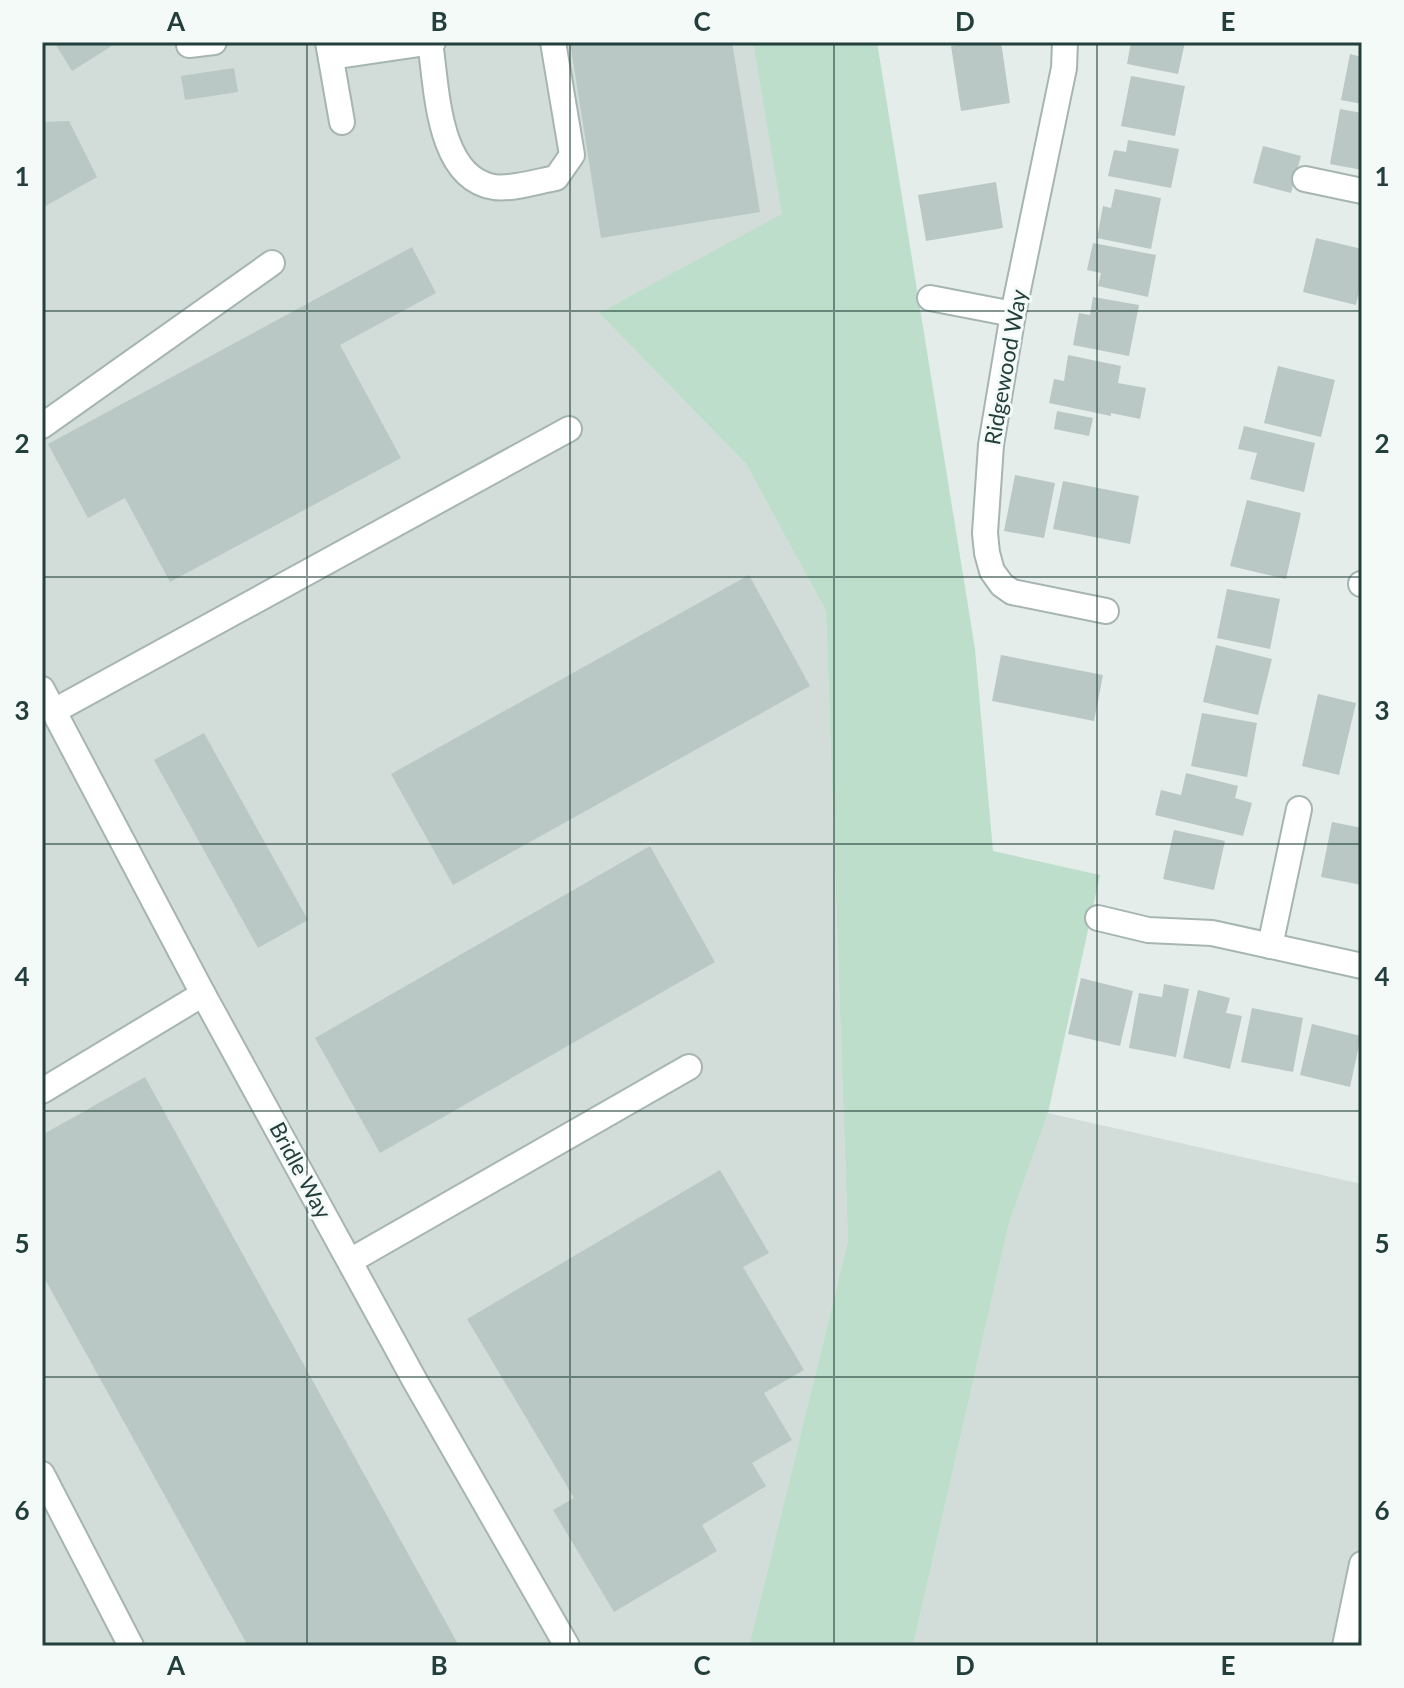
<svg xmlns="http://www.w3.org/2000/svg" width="1404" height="1688" font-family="Lato,sans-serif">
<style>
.built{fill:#d2ddd9}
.green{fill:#bddeca}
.building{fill:#b9c8c4}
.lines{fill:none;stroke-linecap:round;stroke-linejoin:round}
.minor-casing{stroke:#a6b5b2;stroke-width:28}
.minor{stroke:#fff;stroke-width:24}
.grid{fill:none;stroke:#233f3b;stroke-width:2;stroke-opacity:0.55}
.labels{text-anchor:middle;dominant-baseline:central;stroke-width:6;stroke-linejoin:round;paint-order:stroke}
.street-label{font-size:22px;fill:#233f3b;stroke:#f4faf8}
.neatline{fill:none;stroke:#233f3b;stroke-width:3}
.grid-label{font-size:26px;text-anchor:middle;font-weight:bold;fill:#233f3b}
</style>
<rect width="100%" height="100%" fill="#e4edea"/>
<g class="built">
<polygon points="42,42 753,42 783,215 599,313 746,464 826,611 848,1241 749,1646 42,1646"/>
<polygon points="1048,1113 1362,1184 1362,1646 913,1646 1009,1223"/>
</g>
<polygon class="green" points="753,42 877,42 975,649 993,851 1100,875 1048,1113 1009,1223 913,1646 749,1646 848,1241 826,611 746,464 599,313 782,214"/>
<g class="building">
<polygon points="54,42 118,42 72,71"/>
<polygon points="570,42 732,42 760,212 601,238"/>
<polygon points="975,42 1001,42 1010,103 961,111 951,46"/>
<polygon points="1131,42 1185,42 1178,74 1127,64"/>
<polygon points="1350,54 1362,57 1362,104 1341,100"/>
<polygon points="234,68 238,92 185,100 181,76"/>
<polygon points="1131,76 1185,86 1175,136 1121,126"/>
<polygon points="1340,109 1362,113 1362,170 1330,164"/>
<polygon points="69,121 97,177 42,208 42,122"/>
<polygon points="1128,140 1179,149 1171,188 1108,176 1114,150 1126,152"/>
<polygon points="1263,146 1301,156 1291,193 1253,183"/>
<polygon points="996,182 1003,228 926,241 918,195"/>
<polygon points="1115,189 1161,198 1151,249 1097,238 1103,206 1111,208"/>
<polygon points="1316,238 1362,249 1362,278 1356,305 1303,292"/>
<polygon points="1093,243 1156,255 1148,297 1098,286 1101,273 1087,270"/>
<polygon points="412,247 436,293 340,345 401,458 170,582 125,498 88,518 48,444"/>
<polygon points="1093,297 1139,305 1129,356 1073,345 1079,313 1090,315"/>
<polygon points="1068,355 1121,366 1118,383 1146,388 1140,419 1111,413 1111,416 1049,403 1054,379 1064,381"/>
<polygon points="1278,366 1335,380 1321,437 1264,423"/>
<polygon points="1057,411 1093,418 1089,436 1054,429"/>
<polygon points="1244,426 1315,443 1304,492 1250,479 1257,453 1238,449"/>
<polygon points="1015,475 1055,483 1044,538 1004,531"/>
<polygon points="1063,481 1139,496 1130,544 1053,529"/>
<polygon points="1247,500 1301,513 1286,579 1230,566"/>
<polygon points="749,575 810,686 453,885 391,774"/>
<polygon points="1227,589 1280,599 1270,649 1217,638"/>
<polygon points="1216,645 1272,659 1258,715 1203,702"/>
<polygon points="1001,655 1103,675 1094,721 992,701"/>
<polygon points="1318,694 1356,703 1339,775 1302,766"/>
<polygon points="1202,713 1257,723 1247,777 1191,766"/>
<polygon points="204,733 308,920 258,948 154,760"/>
<polygon points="1186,773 1238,786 1235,798 1252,803 1243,836 1155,815 1161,790 1181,795"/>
<polygon points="1332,822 1362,828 1362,885 1321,877"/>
<polygon points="1174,830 1225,841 1214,890 1163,879"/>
<polygon points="650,846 715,962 380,1153 315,1038"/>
<polygon points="1081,978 1133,991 1120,1046 1068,1034"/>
<polygon points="1164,984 1189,989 1176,1057 1129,1048 1139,993 1162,997"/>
<polygon points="1198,990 1230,998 1226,1013 1242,1016 1230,1069 1183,1058"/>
<polygon points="1252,1008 1303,1018 1293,1072 1241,1062"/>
<polygon points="1312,1024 1361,1036 1350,1087 1300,1075"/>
<polygon points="145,1077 459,1646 248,1646 42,1274 42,1135"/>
<polygon points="720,1170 769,1253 743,1267 804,1370 764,1393 792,1440 752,1463 766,1486 702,1525 717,1551 614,1612 553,1510 574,1498 467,1319"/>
</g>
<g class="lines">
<g class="minor-casing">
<g id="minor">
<polyline points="328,42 342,122"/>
<path d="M430 42C437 87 437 178 494 187 509 190 539 181 556 178L572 155 553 42"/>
<polyline points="1065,42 1064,68 1013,314 991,445 985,533 987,553 992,571 1002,585 1012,592 1106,611"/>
<polyline points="189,45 214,42"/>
<polyline points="331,57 433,42"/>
<polyline points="1305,179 1362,191"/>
<polyline points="930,298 1013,314"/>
<polyline points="42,426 272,263"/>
<polyline points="1361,584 1362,584"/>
<polyline points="42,689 203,994 415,1381 567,1646"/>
<polyline points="54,711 569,429"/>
<polyline points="1098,918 1148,930 1212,933 1362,966"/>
<polyline points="1270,946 1299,809"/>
<polyline points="42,1091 203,994"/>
<polyline points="350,1261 689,1067"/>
<polyline points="42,1474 131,1646"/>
<polyline points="1345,1646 1362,1564"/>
</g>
</g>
<use href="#minor" class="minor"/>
</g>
<path class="grid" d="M307 42V1646M570 42V1646M834 42V1646M1097 42V1646M42 311H1362M42 577H1362M42 844H1362M42 1111H1362M42 1377H1362"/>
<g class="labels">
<g class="street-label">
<text transform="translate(1005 367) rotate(-80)">Ridgewood Way</text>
<text transform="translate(301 1170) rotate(62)">Bridle Way</text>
</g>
</g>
<rect width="1404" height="1688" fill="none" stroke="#f4faf8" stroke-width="88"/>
<rect x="44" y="44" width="1316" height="1600" class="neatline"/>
<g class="grid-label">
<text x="176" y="31">A</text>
<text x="439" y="31">B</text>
<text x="702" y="31">C</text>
<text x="965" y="31">D</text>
<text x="1228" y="31">E</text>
<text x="22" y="186">1</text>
<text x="1382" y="186">1</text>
<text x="22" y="453">2</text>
<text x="1382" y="453">2</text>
<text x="22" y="720">3</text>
<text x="1382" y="720">3</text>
<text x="22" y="986">4</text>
<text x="1382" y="986">4</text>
<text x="22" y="1253">5</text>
<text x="1382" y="1253">5</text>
<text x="22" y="1520">6</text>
<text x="1382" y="1520">6</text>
<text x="176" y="1675">A</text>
<text x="439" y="1675">B</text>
<text x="702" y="1675">C</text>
<text x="965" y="1675">D</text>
<text x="1228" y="1675">E</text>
</g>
</svg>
